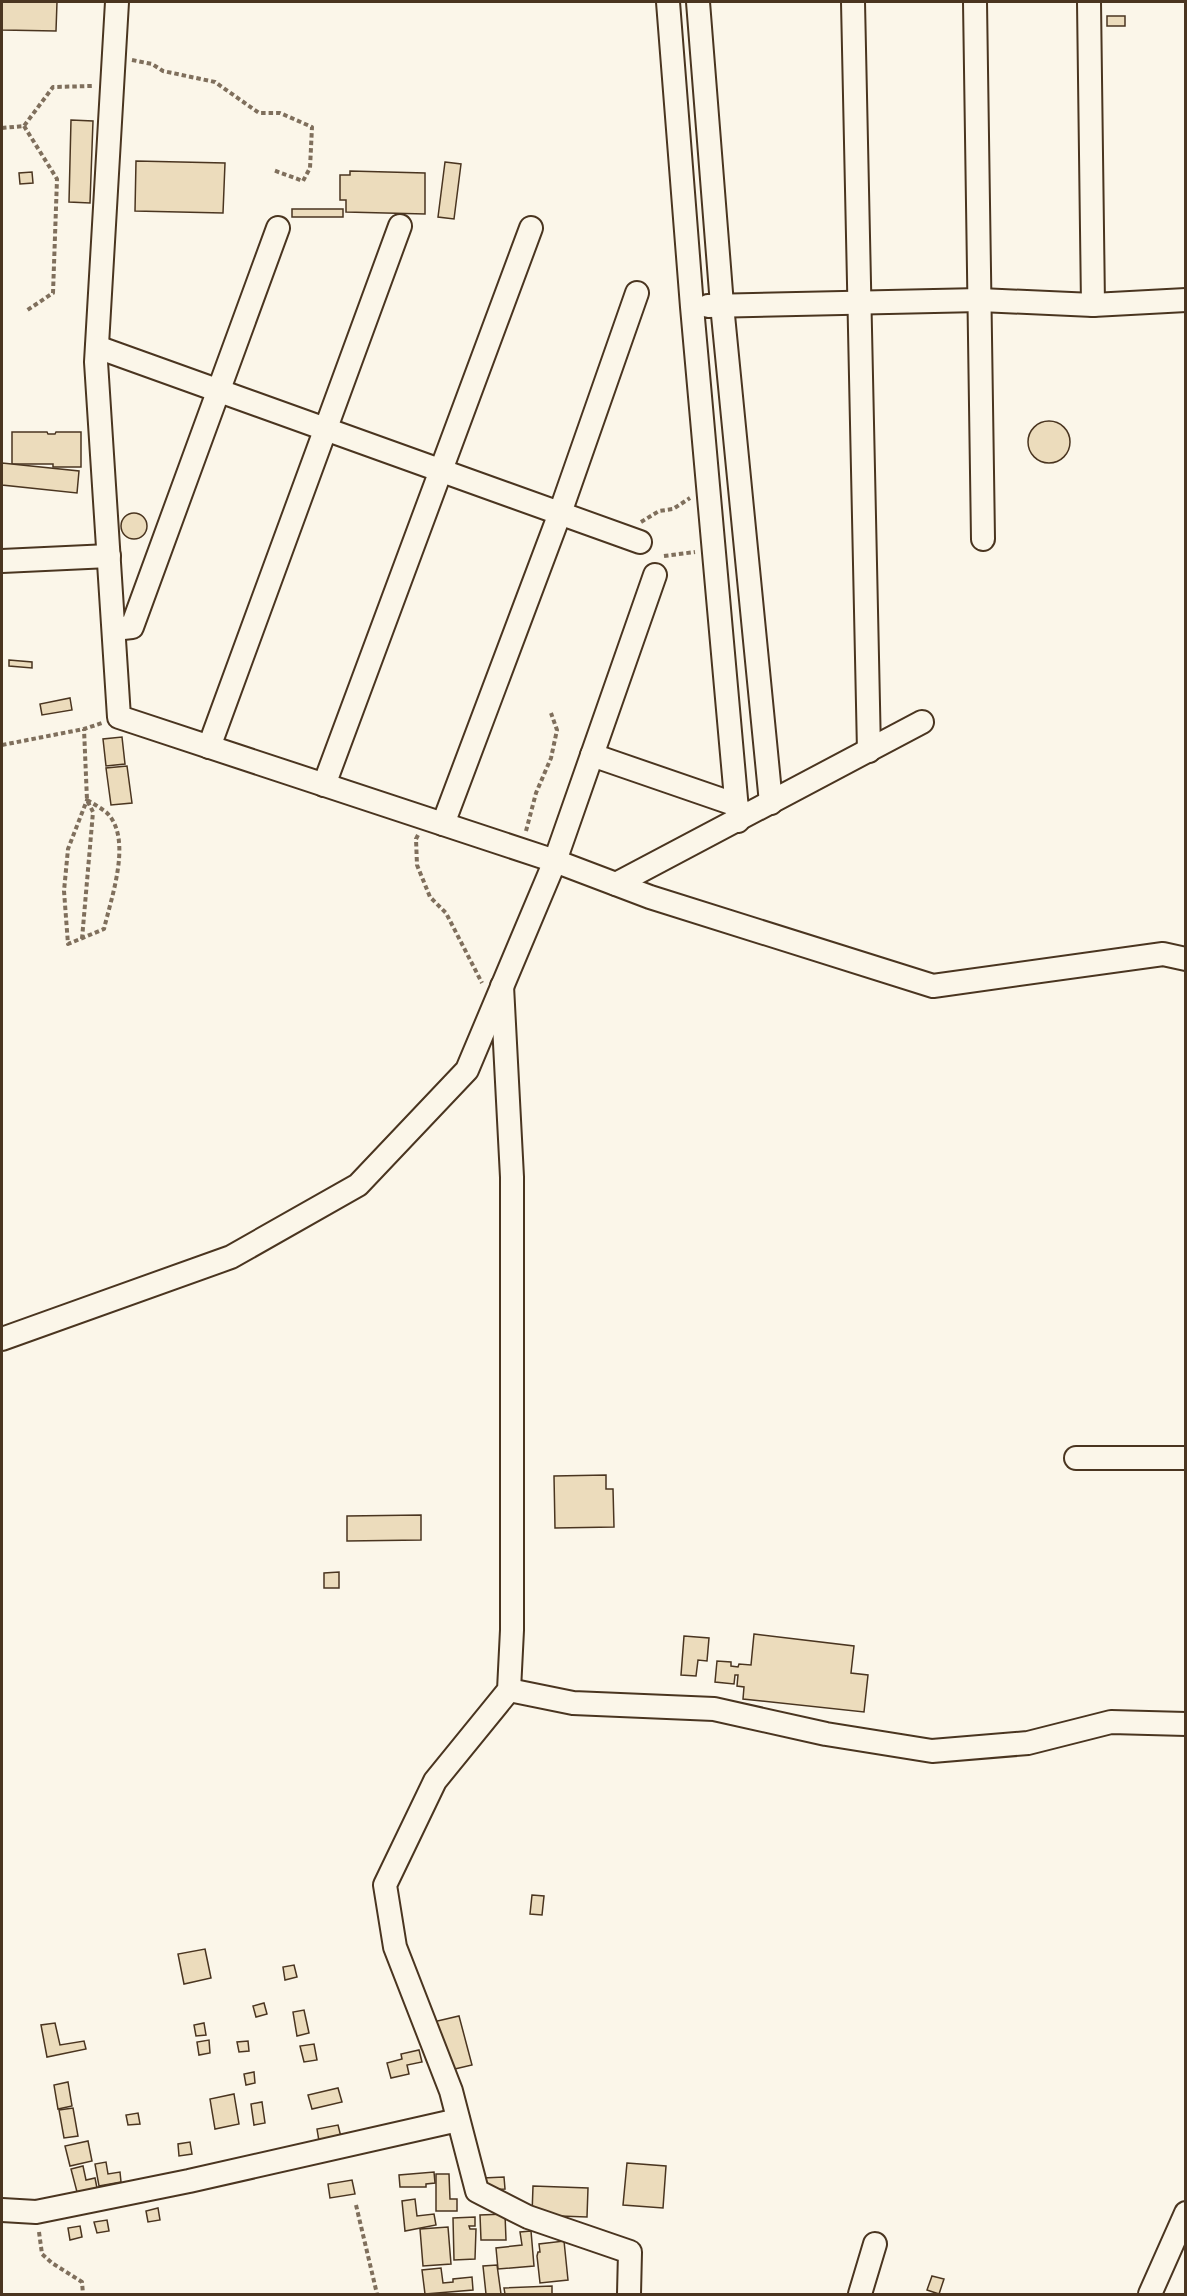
<svg xmlns="http://www.w3.org/2000/svg" width="1187" height="2296" font-family="'Roboto Condensed',sans-serif">
<style>
.building{fill:#ecdcbc;stroke:#4a3520;stroke-width:1.5}
.lines{fill:none;stroke-linecap:round;stroke-linejoin:round}
.minor-casing{stroke:#4a3520;stroke-width:26}
.path{stroke:#7f6f5c;stroke-width:4;stroke-dasharray:4.5 3;stroke-linecap:butt}
.minor{stroke:#fbf6e9;stroke-width:22}
</style>
<rect width="100%" height="100%" fill="#fbf6e9"/>
<g class="building">
<polygon points="2,2 57,2 56,31 2,30"/>
<rect x="1107" y="16" width="18" height="10"/>
<polygon points="71,120 93,121 90,203 69,202"/>
<polygon points="136,161 225,163 223,213 135,211"/>
<polygon points="445,162 461,164 454,219 438,217"/>
<polygon points="350,171 425,173 425,214 346,212 346,200 340,200 340,175 350,175"/>
<polygon points="32,172 33,183 20,184 19,173"/>
<rect x="292" y="209" width="51" height="8"/>
<circle cx="1049" cy="442" r="21"/>
<polygon points="12,432 47,432 48,434 55,434 56,432 81,432 81,467 53,467 53,464 12,464"/>
<polygon points="2,463 79,471 77,493 2,485"/>
<circle cx="134" cy="526" r="13"/>
<polygon points="9,660 32,662 32,668 9,666"/>
<polygon points="70,698 72,710 42,715 40,704"/>
<polygon points="122,737 125,764 106,766 103,739"/>
<polygon points="127,766 132,803 111,805 106,768"/>
<polygon points="606,1475 606,1489 613,1489 614,1527 555,1528 554,1476"/>
<polygon points="421,1515 421,1540 347,1541 347,1516"/>
<polygon points="339,1572 339,1588 324,1588 324,1573"/>
<polygon points="754,1634 854,1646 851,1673 868,1675 864,1712 743,1699 744,1687 737,1686 738,1675 735,1675 734,1684 715,1682 717,1661 731,1662 731,1666 738,1667 739,1664 751,1665"/>
<polygon points="684,1636 709,1638 707,1661 698,1660 696,1676 681,1675"/>
<polygon points="532,1895 544,1896 542,1915 530,1914"/>
<polygon points="205,1949 211,1978 184,1984 178,1954"/>
<polygon points="294,1965 297,1977 285,1980 283,1967"/>
<polygon points="264,2003 267,2014 256,2017 253,2006"/>
<polygon points="304,2010 309,2033 297,2036 293,2012"/>
<polygon points="459,2016 472,2065 446,2071 433,2022"/>
<polygon points="55,2023 60,2045 84,2041 86,2049 47,2057 41,2025"/>
<polygon points="204,2023 206,2035 196,2036 194,2025"/>
<polygon points="209,2040 210,2053 199,2055 197,2042"/>
<polygon points="248,2041 249,2051 239,2052 237,2042"/>
<polygon points="314,2044 317,2060 304,2062 300,2046"/>
<polygon points="419,2050 422,2062 407,2065 409,2074 391,2078 387,2063 402,2059 401,2054"/>
<polygon points="254,2072 255,2083 246,2085 244,2074"/>
<polygon points="68,2082 72,2106 58,2109 54,2085"/>
<polygon points="338,2088 342,2102 312,2109 308,2095"/>
<polygon points="234,2094 239,2124 215,2129 210,2099"/>
<polygon points="262,2102 265,2123 254,2125 251,2104"/>
<polygon points="73,2108 78,2136 64,2138 59,2110"/>
<polygon points="138,2113 140,2124 128,2125 126,2115"/>
<polygon points="338,2125 341,2137 319,2141 317,2129"/>
<polygon points="88,2141 92,2161 70,2166 65,2146"/>
<polygon points="190,2142 192,2154 179,2156 178,2144"/>
<polygon points="106,2162 108,2174 120,2172 121,2182 99,2186 95,2164"/>
<polygon points="627,2163 666,2166 663,2208 623,2205"/>
<polygon points="83,2166 86,2180 95,2178 97,2188 77,2192 71,2169"/>
<polygon points="434,2172 435,2183 426,2184 426,2187 400,2187 399,2175"/>
<polygon points="436,2174 449,2174 450,2199 457,2199 457,2211 436,2211"/>
<polygon points="504,2177 505,2189 484,2190 483,2178"/>
<polygon points="352,2180 355,2194 330,2198 328,2184"/>
<polygon points="533,2186 588,2188 587,2217 532,2215"/>
<polygon points="415,2199 417,2216 434,2214 436,2225 405,2231 402,2201"/>
<polygon points="158,2208 160,2220 148,2222 146,2211"/>
<polygon points="505,2214 506,2240 481,2240 480,2215"/>
<polygon points="475,2217 475,2226 469,2226 470,2229 476,2229 475,2259 454,2260 453,2218"/>
<polygon points="107,2220 109,2231 97,2233 94,2222"/>
<polygon points="80,2226 82,2237 70,2240 68,2228"/>
<polygon points="448,2227 451,2264 423,2266 420,2229"/>
<polygon points="531,2231 534,2266 498,2269 496,2248 522,2245 520,2232"/>
<polygon points="564,2241 568,2280 540,2283 537,2256 538,2252 540,2252 539,2244"/>
<polygon points="497,2265 501,2294 486,2294 483,2266"/>
<polygon points="441,2268 443,2283 453,2282 453,2279 472,2277 473,2290 425,2294 422,2270"/>
<polygon points="932,2276 944,2279 939,2294 927,2290"/>
<polygon points="552,2286 552,2294 505,2294 504,2288"/>
</g>
<g class="lines">
<g class="minor-casing">
<g id="minor">
<polyline points="117,2 96,362 119,717 555,861 650,897 933,986 1163,954 1186,959"/>
<polyline points="668,2 692,307 738,821"/>
<polyline points="698,2 722,305 771,803"/>
<polyline points="853,2 869,751"/>
<polyline points="975,2 983,539"/>
<polyline points="1089,2 1093,305"/>
<polyline points="708,306 980,300 1093,305 1186,300"/>
<polyline points="97,347 640,542"/>
<polyline points="2,561 109,556"/>
<polyline points="114,629 132,627 278,228"/>
<polyline points="209,747 400,226"/>
<polyline points="592,755 737,805"/>
<polyline points="324,785 531,228"/>
<polyline points="443,824 560,513 637,293"/>
<polyline points="616,884 922,722"/>
<polyline points="502,986 512,1177 512,1630 509,1690 435,1781 385,1885 395,1947 451,2091 477,2191 528,2217 630,2252 629,2294"/>
<polyline points="2,1339 231,1257 358,1185 467,1070 555,861 655,575"/>
<polyline points="1076,1458 1186,1458"/>
<polyline points="509,1690 573,1703 714,1709 826,1734 932,1751 1028,1743 1111,1722 1186,1724"/>
<polyline points="2,2210 36,2212 189,2181 458,2120"/>
<polyline points="860,2294 875,2244"/>
<polyline points="1150,2294 1186,2213"/>
</g>
</g>
<g class="path">
<polyline points="132,60 152,64 163,71 215,82 259,113 280,113 312,127 310,168 303,181 273,170"/>
<polyline points="24,126 57,179 53,293 26,311"/>
<polyline points="2,128 24,126 53,87 92,86"/>
<polyline points="641,522 659,511 673,509 690,498"/>
<polyline points="664,556 695,552"/>
<polyline points="2,745 84,729 102,723"/>
<path d="M87 800C94 804 101 808 107 813 133 839 111 898 104 929L68 944 64 891 68 849Z"/>
<polyline points="526,831 536,793 551,758 557,730 551,713"/>
<polyline points="418,835 416,839 417,865 430,897 446,913 482,983"/>
<polyline points="82,939 93,812 87,800 84,729"/>
<polyline points="356,2205 377,2294"/>
<polyline points="39,2232 42,2254 52,2263 82,2282 83,2294"/>
</g>
<use href="#minor" class="minor"/>
</g>
<rect width="1187" height="2296" fill="none" stroke="#4a3520" stroke-width="6"/>
</svg>
